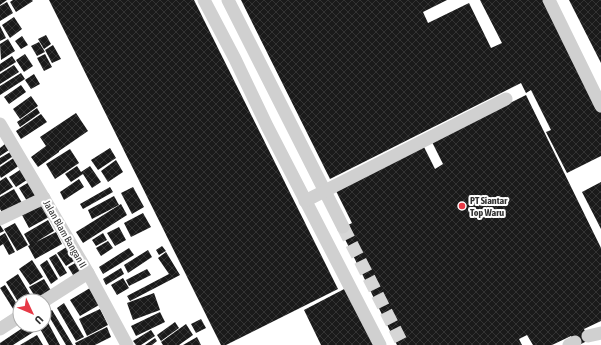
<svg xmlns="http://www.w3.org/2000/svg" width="601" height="345" font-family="'Asap Condensed',sans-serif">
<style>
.building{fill:url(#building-cross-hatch)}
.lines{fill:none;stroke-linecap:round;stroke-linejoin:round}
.minor-tunnel{stroke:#d6d6d6;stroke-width:13;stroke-dasharray:13 6;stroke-linecap:butt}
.minor{stroke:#d0d0d0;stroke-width:13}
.poi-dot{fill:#e63946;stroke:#fff;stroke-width:1.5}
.labels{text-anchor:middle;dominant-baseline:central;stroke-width:4;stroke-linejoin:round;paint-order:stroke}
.poi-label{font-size:10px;font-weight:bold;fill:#333;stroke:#fff;text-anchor:start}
.street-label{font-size:10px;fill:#333;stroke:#fff}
</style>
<defs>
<pattern id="building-cross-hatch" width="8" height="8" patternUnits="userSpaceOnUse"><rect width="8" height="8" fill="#1a1a1a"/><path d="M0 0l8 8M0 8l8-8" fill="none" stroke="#333"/></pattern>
</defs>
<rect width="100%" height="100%" fill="#fff"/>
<g class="building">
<polygon points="0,0 7,0 0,5"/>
<polygon points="13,0 32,0 33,1 16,12 10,2"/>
<polygon points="49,0 194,0 338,289 226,345 221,345"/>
<polygon points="241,0 447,0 423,12 428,23 469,3 491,48 502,43 480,0 547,0 601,110 601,156 567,173 546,132 551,130 531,90 526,93 521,83 330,179"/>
<polygon points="569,0 601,0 601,63"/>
<polygon points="7,2 13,13 0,21 0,6"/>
<polygon points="14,17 22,29 10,38 2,25"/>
<polygon points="0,26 6,38 0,41"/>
<polygon points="46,35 51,44 44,49 38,39"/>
<polygon points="22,36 28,45 21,49 15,41"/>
<polygon points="8,39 15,51 1,60 0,44"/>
<polygon points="39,42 45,52 37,56 31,46"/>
<polygon points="53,45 61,59 52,63 45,50"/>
<polygon points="25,54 33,66 24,72 16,60"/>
<polygon points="45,54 52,67 44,71 37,58"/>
<polygon points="12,56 16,62 0,72 0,64"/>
<polygon points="14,65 19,72 0,84 0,74"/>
<polygon points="21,73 25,79 0,95 0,86"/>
<polygon points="34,74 40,84 31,89 25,80"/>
<polygon points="21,85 26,92 9,104 4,97"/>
<polygon points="526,95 601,248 601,321 584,329 589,340 579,345 576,345 571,336 552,345 533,345 527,335 519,339 522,345 397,345 340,229 352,223 335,189 423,145 435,169 443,164 432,142"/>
<polygon points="31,96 38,106 20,119 13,109"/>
<polygon points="37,108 40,113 20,127 17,122"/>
<polygon points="76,113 88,131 59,151 59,152 38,167 31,157 46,146 40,137"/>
<polygon points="41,114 47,122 21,139 16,131"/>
<polygon points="5,144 9,150 0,156 0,148"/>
<polygon points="110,148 116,158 98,170 91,160"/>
<polygon points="70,149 79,163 55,179 46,164"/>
<polygon points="12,151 15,155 0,165 0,158"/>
<polygon points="15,157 20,165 1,178 0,176 0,167"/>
<polygon points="116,160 123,172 108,182 101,171"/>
<polygon points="77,166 81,172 90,166 101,182 92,188 83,174 71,182 65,174"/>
<polygon points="23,168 30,178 16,187 9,177"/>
<polygon points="6,177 13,187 0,195 0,181"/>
<polygon points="79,179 84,187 64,200 60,192"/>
<polygon points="31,181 39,194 27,201 19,188"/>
<polygon points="601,182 601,229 582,192"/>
<polygon points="110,187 113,192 83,209 80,204"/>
<polygon points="133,187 144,207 132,214 121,193"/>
<polygon points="14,189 22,203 3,214 0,209 0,197"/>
<polygon points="114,196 119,205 92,219 88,210"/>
<polygon points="42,204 49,217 29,228 22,215"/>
<polygon points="121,204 127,215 83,243 76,232"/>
<polygon points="143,213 151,227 131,237 124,223"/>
<polygon points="48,220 54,231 36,242 56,232 62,244 35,259 28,246 30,245 24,234"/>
<polygon points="15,223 28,245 17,251 4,229"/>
<polygon points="0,225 4,231 0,233"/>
<polygon points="119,227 126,240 115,246 107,233"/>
<polygon points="5,233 15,252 9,255 3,244 0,246 0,236"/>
<polygon points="103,233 107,240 96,246 92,240"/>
<polygon points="108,241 113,248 101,256 96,248"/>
<polygon points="68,246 77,259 66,266 57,253"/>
<polygon points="162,246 166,251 159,255 156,250"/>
<polygon points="129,248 134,255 103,274 99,267"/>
<polygon points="148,250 152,257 128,273 124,265"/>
<polygon points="166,252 180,275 130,301 127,296 169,274 158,258"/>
<polygon points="56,254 67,273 60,277 49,258"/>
<polygon points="32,260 43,277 30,285 19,269"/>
<polygon points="47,260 58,279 51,284 40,265"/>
<polygon points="77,262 84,272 75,278 68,267"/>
<polygon points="121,268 124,274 106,285 103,279"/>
<polygon points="147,269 151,275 129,286 126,280"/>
<polygon points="18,274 34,301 20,301 20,305 6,282"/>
<polygon points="123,278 129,288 117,295 111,285"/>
<polygon points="44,279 53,294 42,301 38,301 29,287"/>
<polygon points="5,285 20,309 20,313 17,315 0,288"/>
<polygon points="348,287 377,345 321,345 304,310"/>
<polygon points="90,288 99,305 80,316 70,300"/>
<polygon points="154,293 160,310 133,320 127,303"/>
<polygon points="64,303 84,337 76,341 57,308"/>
<polygon points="100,309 108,325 87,336 79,319"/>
<polygon points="52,310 73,345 66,345 47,313"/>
<polygon points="160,312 165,322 136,336 131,326"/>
<polygon points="44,315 60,345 49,345 38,325 44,325"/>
<polygon points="201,319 206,328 196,333 191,324"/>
<polygon points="175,322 179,328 161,341 157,335"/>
<polygon points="186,324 193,335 179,345 163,345 161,342"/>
<polygon points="27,325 31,325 35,331 13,345 0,345 0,343"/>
<polygon points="107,327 111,337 95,345 76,345 75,343"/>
<polygon points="151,330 155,336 141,345 136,345 133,341"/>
<polygon points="37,335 43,345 20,345"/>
<polygon points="197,337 201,345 183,345"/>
<polygon points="155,338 157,341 152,345 145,345"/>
</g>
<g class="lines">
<polyline class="minor-tunnel" points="343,227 403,345"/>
<g class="minor">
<polyline points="204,0 235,59 267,126 380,345"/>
<polyline points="228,0 343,227"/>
<polyline points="549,0 601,106"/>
<polyline points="0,124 88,273 127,345"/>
<polyline points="305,201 506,99"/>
<polyline points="0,219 44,198"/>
<polyline points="44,301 88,273"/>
<polyline points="0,329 20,316"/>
<polyline points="588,336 601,333"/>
<polyline points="569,345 575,342"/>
</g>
</g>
<circle class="poi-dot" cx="462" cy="206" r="4"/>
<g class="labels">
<g class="poi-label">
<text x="470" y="200">PT Siantar<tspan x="470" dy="12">Top Waru</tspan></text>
</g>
<g class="street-label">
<text transform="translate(65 234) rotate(60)">Jalan Blam Bangan II</text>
</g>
</g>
<g transform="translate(32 313) rotate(134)"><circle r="19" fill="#ffffff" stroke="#adadad"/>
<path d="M0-3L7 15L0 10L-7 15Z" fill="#e63946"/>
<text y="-6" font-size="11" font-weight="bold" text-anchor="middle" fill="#333333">U</text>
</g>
</svg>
